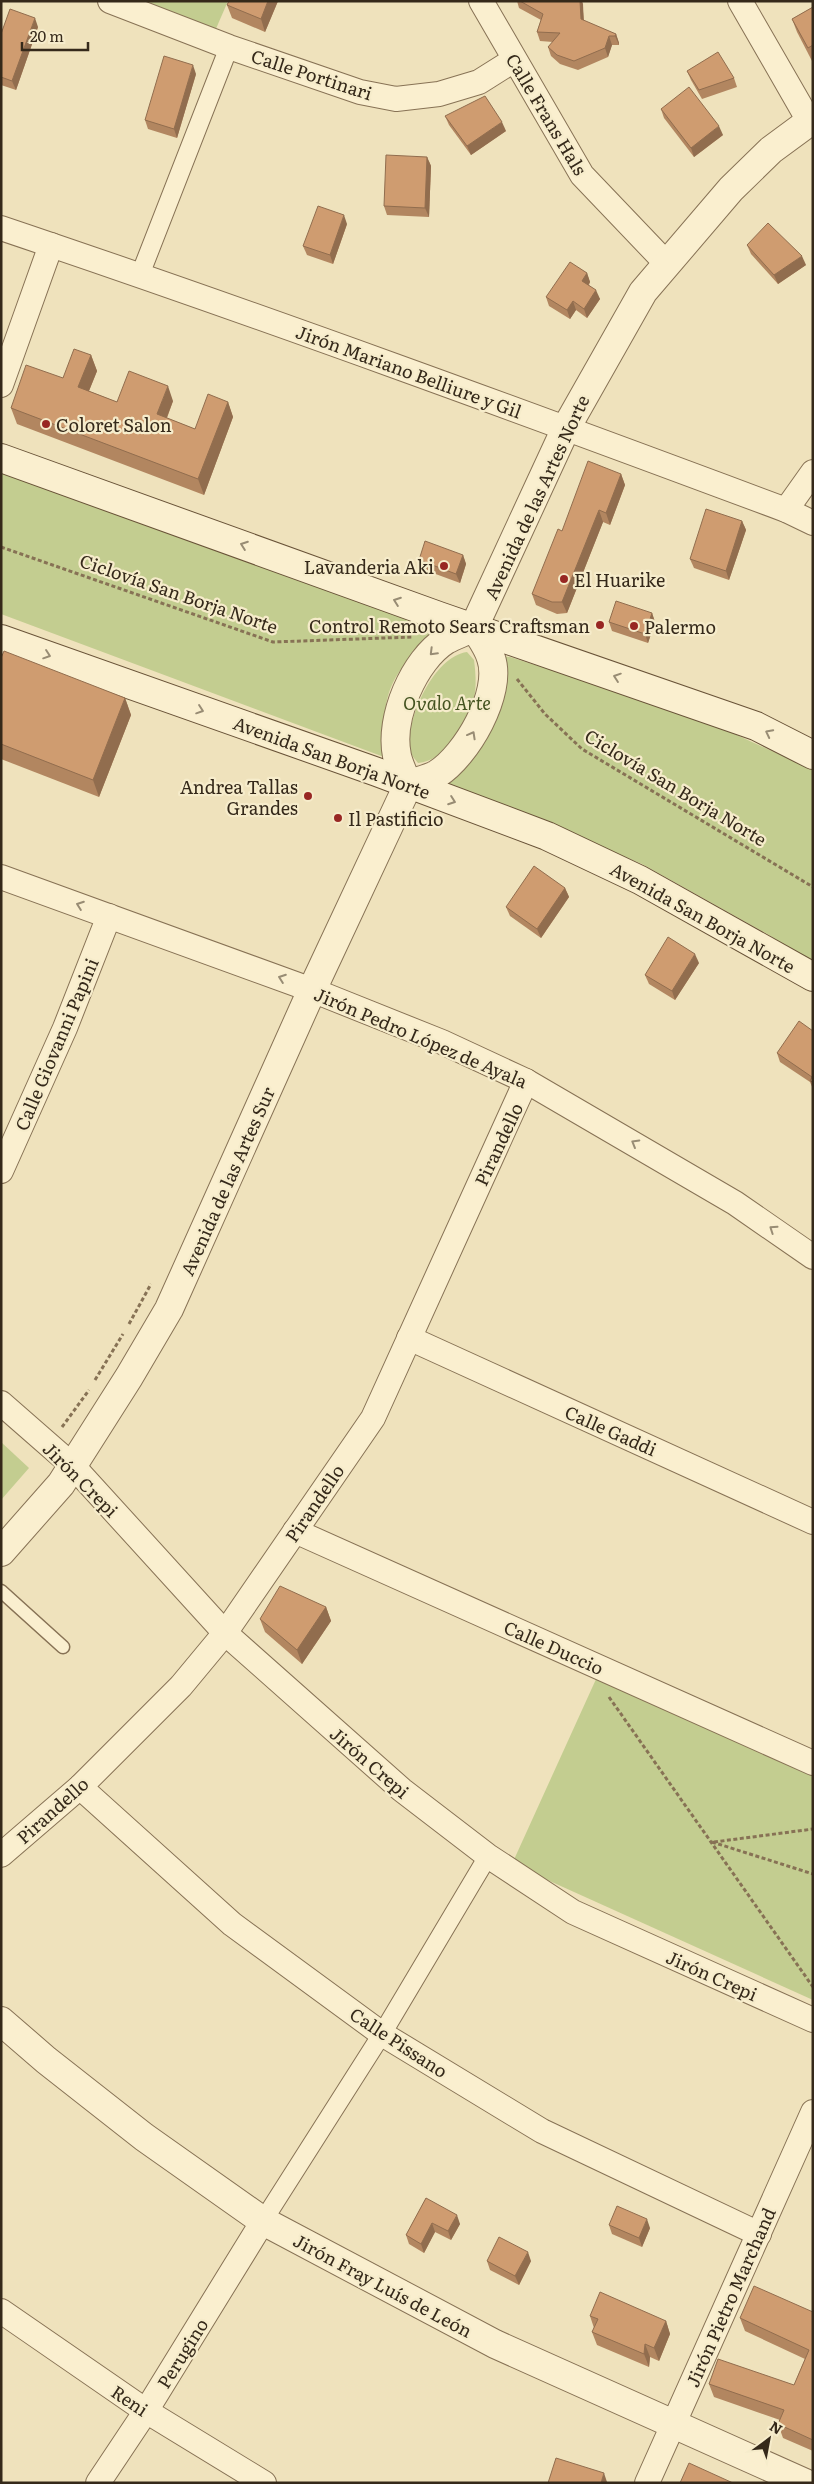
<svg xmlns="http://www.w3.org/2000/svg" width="814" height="2484" font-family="Literata,serif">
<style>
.green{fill:#c3cd90}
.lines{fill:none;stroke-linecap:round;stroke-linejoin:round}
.service-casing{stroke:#877255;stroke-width:15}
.pedestrian-casing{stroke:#877255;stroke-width:20}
.minor-casing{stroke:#877255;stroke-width:26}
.tertiary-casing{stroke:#877255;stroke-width:30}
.secondary-casing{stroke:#695338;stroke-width:30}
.path{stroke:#877255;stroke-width:3;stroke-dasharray:4 2.5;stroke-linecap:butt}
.service{stroke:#faefcf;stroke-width:12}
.pedestrian{stroke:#faefcf;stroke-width:18}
.minor{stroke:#faefcf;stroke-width:24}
.tertiary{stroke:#faefcf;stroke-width:28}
.secondary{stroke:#faefcf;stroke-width:28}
.wall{fill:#b28660}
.shaded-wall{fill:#916d4e}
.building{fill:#cf9c70;stroke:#916d4e}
.oneway{stroke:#988c74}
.poi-dot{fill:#982723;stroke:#f6eccb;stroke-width:2}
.labels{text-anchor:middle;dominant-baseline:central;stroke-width:4.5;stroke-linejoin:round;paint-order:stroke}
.street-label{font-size:18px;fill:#35291a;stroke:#f6eccb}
.poi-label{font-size:18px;fill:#35291a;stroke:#f6eccb;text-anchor:start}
.park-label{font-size:18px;font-style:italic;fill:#445320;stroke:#f6eccb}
</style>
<rect width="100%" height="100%" fill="#efe2bc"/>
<g class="green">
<polygon points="138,1 228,1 215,31"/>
<path d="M1 471 441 629C388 676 383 687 384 757L1 614Z"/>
<path d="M467 652 474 660C476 675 477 692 472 706 465 730 445 760 418 763 415 759 411 755 410 750 405 720 434 656 467 652Z"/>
<polygon points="500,656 510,657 691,714 813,770 813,964 769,935 642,864 447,783"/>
<polygon points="1,1442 29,1468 1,1500"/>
<polygon points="597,1677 813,1774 813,2000 512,1864"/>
</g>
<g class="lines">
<g class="service-casing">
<polyline id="service" points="1,1591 63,1647"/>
</g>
<g class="pedestrian-casing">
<g id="pedestrian">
<polyline points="140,275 229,47"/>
<polyline points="263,2221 382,2034 488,1856"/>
</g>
</g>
<g class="minor-casing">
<g id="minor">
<polyline points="110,1 229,47 360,92 396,99 439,94 479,82 514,60"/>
<polyline points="481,1 582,175 666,263"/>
<polyline points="740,1 809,121"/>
<path d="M1 228C265 317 526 413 786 510L813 523"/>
<polyline points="1,385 51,245"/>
<polyline points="786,510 813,472"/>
<polyline points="1,877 312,990 442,1042 526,1081 735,1203 813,1257"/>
<polyline points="1,1171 65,1028 109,916"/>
<polyline points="409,1338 813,1522"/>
<polyline points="1,1403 73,1466 225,1633 402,1790 488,1856 573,1912 813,2020"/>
<polyline points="295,1531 813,1763"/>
<polyline points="80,1787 232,1924 382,2034 542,2131 759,2234"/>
<polyline points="1,1855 80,1787 181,1686 225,1633 373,1418 526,1081"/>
<polyline points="1,2311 146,2411 264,2483"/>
<polyline points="98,2483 146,2411 263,2221"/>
<polyline points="647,2483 813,2112"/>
</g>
</g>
<g class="tertiary-casing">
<g id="tertiary">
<path d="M408 785C404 775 399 765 397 756 389 718 414 660 446 640 455 635 465 632 474 627L566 428 643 292 731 189 771 150 813 119"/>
<path d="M408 785C417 781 428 779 437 774 466 756 503 693 491 658 488 647 480 637 474 627"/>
<polyline points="1,1552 61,1484 129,1377 169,1309 312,990 408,785"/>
<polyline points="1,2021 46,2060 144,2137 263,2221 495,2344 805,2483"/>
</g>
</g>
<g class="secondary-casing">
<g id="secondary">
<polyline points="1,458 439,616 756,726 813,755"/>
<polyline points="1,639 377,772 547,836 640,880 813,977"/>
</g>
</g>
<g class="path">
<polyline points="1,547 273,642 412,637"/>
<polyline points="517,679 545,714 582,749 813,887"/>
<polyline points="129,1324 151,1284"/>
<polyline points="95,1380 123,1334"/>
<polyline points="62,1427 89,1390"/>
<polyline points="609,1697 813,1987"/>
<polyline points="712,1842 813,1874"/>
<polyline points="714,1842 813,1829"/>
</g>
<use href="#service" class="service"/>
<use href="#pedestrian" class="pedestrian"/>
<use href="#minor" class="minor"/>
<use href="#tertiary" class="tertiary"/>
<use href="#secondary" class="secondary"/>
</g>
<g class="wall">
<polygon points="229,1 278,1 265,32 232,18 227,5"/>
<polygon points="517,1 582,1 584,21 616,34 619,43 619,45 612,45 608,57 578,70 560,64 551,56 548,47 553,42 540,41 537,32 541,20 519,8"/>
<polygon points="813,7 813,61 812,61 797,32 792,19"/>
<polygon points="38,27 16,90 1,85 1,34"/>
<polygon points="687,71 734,78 737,87 702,99 691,80"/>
<polygon points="196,74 177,138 148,129 145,120"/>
<polygon points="661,109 723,135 694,157 664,118"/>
<polygon points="445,116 506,131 471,155 449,125"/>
<polygon points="427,157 431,166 429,217 387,215 384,206"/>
<polygon points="347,224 333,264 307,255 303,246"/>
<polygon points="747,245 806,265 778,284 751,254"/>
<polygon points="587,273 590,282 589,285 600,299 587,318 576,310 570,319 549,306 546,297"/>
<polygon points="91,355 97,371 89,391 117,402 173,401 167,418 195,429 228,402 233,417 204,495 17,424 11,408 63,378"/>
<polygon points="621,474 625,485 610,525 603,522 567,613 557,614 536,605 532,594 562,531"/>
<polygon points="742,521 746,530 729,580 694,568 690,559"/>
<polygon points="463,555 466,564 460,583 422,569 419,560"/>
<polygon points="652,613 655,622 648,643 612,631 609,622"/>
<polygon points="1,658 125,698 131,715 99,797 1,759"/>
<polygon points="565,888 569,897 541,938 510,916 506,907"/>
<polygon points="699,963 675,1000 649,984 645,975"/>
<polygon points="813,1031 813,1089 810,1082 780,1062 777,1053"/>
<polygon points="326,1607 331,1621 302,1664 265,1632 260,1619"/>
<polygon points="426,2198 460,2224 451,2240 435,2232 424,2253 409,2244 406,2235"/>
<polygon points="609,2225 650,2228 642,2247 612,2234"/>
<polygon points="487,2261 531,2261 519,2285 490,2270"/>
<polygon points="813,2312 813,2451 783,2438 778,2424 780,2420 714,2397 709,2384 794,2385 805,2359 745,2331 740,2318"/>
<polygon points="590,2316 666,2321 670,2334 659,2361 650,2357 649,2367 597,2345 592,2332 594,2328"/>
</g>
<g class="shaded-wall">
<polygon points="268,1 278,1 265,32 261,19"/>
<polygon points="580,1 582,1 583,4 584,28 581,19"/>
<polygon points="35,18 38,27 16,90 12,81"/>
<polygon points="616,34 619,43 619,45 615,36"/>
<polygon points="609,36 612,45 608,57 605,48"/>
<polygon points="193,65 196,74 177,138 174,129"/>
<polygon points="502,122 506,131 471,155 467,146"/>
<polygon points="719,126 723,135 694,157 691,148"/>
<polygon points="427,157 431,166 429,217 425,208"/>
<polygon points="344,215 347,224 333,264 330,255"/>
<polygon points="802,256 806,265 778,284 774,275"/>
<polygon points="587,273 590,282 585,290 582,281"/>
<polygon points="596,290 600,299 587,318 584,309"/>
<polygon points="573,301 576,310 570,319 567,310"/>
<polygon points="91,355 97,371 84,403 78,387"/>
<polygon points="168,386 173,401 162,430 157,414"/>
<polygon points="228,402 233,417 204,495 198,479"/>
<polygon points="621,474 625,485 610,525 606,513"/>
<polygon points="599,510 603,522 567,613 562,602"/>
<polygon points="742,521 746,530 729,580 726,571"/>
<polygon points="463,555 466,564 460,583 456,574"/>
<polygon points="652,613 655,622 648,643 645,634"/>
<polygon points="125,698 131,715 99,797 93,780"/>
<polygon points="565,888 569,897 541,938 537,929"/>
<polygon points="695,954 699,963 675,1000 672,991"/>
<polygon points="326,1607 331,1621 302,1664 297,1650"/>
<polygon points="457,2215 460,2224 451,2240 448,2231"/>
<polygon points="647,2219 650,2228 642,2247 639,2238"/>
<polygon points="432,2223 435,2232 424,2253 421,2244"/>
<polygon points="528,2252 531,2261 519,2285 515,2276"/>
<polygon points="666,2321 670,2334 659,2361 654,2348"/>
<polygon points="645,2344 650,2357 649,2367 644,2354"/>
<polygon points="604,2473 607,2482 607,2483 601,2483"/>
</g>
<g class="building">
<polygon points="229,1 268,1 261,19 227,5"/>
<polygon points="520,1 580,1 581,19 616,34 615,36 609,36 605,48 574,61 557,55 548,47 560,33 537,32 543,14"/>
<polygon points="813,7 813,45 808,48 792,19"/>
<polygon points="10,9 35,18 12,81 1,77 1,34"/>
<polygon points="718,52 734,78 699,90 687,71"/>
<polygon points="164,56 193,65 174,129 145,120"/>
<polygon points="689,87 719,126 691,148 661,109"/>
<polygon points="485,96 502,122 467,146 445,116"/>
<polygon points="386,155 427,157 425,208 384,206"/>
<polygon points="318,206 344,215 330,255 303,246"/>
<polygon points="768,223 802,256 774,275 747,245"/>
<polygon points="570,262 587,273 582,281 596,290 584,309 573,301 567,310 546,297"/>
<polygon points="74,349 91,355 78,387 117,402 129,371 168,386 157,414 195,429 208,394 228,402 198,479 11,408 26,365 63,378"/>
<polygon points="588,461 621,474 606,513 599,510 562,602 552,602 532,594 558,529 562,531"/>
<polygon points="706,509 742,521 726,571 690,559"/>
<polygon points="425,541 463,555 456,574 419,560"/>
<polygon points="616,601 652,613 645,634 609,622"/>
<polygon points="4,651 125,698 93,780 1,744 1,658"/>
<polygon points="534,866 565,888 537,929 506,907"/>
<polygon points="668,937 695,954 672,991 645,975"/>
<polygon points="799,1021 813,1031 813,1082 810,1081 812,1077 777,1053"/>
<polygon points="280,1586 326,1607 297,1650 260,1619"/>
<polygon points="426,2198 457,2215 448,2231 432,2223 421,2244 406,2235"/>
<polygon points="617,2206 647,2219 639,2238 609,2225"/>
<polygon points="499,2237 528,2252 515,2276 487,2261"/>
<polygon points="754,2286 813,2312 813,2440 778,2424 784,2410 709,2384 718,2359 794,2385 809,2350 740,2318"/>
<polygon points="600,2292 666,2321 654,2348 645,2344 644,2354 592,2332 598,2319 590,2316"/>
<polygon points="556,2458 604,2473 601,2483 548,2483"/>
<polygon points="689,2463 733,2483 680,2483"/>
</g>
<defs><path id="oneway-chevron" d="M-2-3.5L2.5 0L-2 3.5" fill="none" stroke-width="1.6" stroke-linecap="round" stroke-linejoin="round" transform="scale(1.25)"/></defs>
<g class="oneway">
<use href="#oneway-chevron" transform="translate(244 545) rotate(-160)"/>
<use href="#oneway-chevron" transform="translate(397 601) rotate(-160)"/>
<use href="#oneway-chevron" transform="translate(433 652) rotate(135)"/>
<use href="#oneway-chevron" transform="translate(47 655) rotate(19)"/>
<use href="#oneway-chevron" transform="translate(617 677) rotate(-161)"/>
<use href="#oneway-chevron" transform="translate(200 710) rotate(19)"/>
<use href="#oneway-chevron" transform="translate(769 733) rotate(-153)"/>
<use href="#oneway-chevron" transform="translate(472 735) rotate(-61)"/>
<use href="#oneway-chevron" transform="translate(452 801) rotate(20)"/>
<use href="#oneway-chevron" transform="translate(80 905) rotate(-160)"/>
<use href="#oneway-chevron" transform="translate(282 978) rotate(-160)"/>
<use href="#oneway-chevron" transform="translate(635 1143) rotate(-150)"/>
<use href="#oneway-chevron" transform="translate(773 1229) rotate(-146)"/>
</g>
<g class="poi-dot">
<circle cx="46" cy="424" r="5"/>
<circle cx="444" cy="566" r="5"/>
<circle cx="564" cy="579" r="5"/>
<circle cx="600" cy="625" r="5"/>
<circle cx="634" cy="626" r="5"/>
<circle cx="308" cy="796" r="5"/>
<circle cx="338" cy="818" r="5"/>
</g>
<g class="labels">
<g class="street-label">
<text transform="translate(312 74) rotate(18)">Calle Portinari</text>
<text transform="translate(547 114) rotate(59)">Calle Frans Hals</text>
<text transform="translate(409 371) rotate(20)">Jirón Mariano Belliure y Gil</text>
<text transform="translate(536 497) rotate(-65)">Avenida de las Artes Norte</text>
<text transform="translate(179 593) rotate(19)">Ciclovía San Borja Norte</text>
<text transform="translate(332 757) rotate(20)">Avenida San Borja Norte</text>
<text transform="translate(676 787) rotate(31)">Ciclovía San Borja Norte</text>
<text transform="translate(703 917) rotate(29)">Avenida San Borja Norte</text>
<text transform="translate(421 1037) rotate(23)">Jirón Pedro López de Ayala</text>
<text transform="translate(56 1044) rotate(-67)">Calle Giovanni Papini</text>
<text transform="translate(498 1144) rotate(-65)">Pirandello</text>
<text transform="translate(227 1181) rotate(-66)">Avenida de las Artes Sur</text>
<text transform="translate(611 1430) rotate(24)">Calle Gaddi</text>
<text transform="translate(81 1479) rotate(45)">Jirón Crepi</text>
<text transform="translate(314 1503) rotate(-56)">Pirandello</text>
<text transform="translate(554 1647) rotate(24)">Calle Duccio</text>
<text transform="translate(370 1762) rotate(41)">Jirón Crepi</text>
<text transform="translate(52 1810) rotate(-42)">Pirandello</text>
<text transform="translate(712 1975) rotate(24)">Jirón Crepi</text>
<text transform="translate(399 2042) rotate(33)">Calle Pissano</text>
<text transform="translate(383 2285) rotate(28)">Jirón Fray Luís de León</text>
<text transform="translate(730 2297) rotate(-66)">Jirón Pietro Marchand</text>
<text transform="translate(182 2353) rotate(-58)">Perugino</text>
<text transform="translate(130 2400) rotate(34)">Reni</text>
</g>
<g class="poi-label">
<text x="56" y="424">Coloret Salon</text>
<text x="434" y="566" text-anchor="end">Lavanderia Aki</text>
<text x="574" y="579">El Huarike</text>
<text x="590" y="625" text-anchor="end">Control Remoto Sears Craftsman</text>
<text x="644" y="626">Palermo</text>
<text x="298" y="786" text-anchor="end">Andrea Tallas<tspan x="298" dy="21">Grandes</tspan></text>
<text x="348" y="818">Il Pastificio</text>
</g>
<g class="park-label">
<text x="447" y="702">Ovalo Arte</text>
</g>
</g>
<rect width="814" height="2484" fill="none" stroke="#35291a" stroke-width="5"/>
<g transform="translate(769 2439) rotate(32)" stroke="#f6eccb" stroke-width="4" paint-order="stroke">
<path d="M0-4L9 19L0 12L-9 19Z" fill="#35291a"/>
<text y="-8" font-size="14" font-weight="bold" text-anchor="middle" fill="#35291a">N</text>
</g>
<path d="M22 42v8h66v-8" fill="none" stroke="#35291a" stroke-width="2.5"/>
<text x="30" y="42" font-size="15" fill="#35291a" stroke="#f6eccb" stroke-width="4" paint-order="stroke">20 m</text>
</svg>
